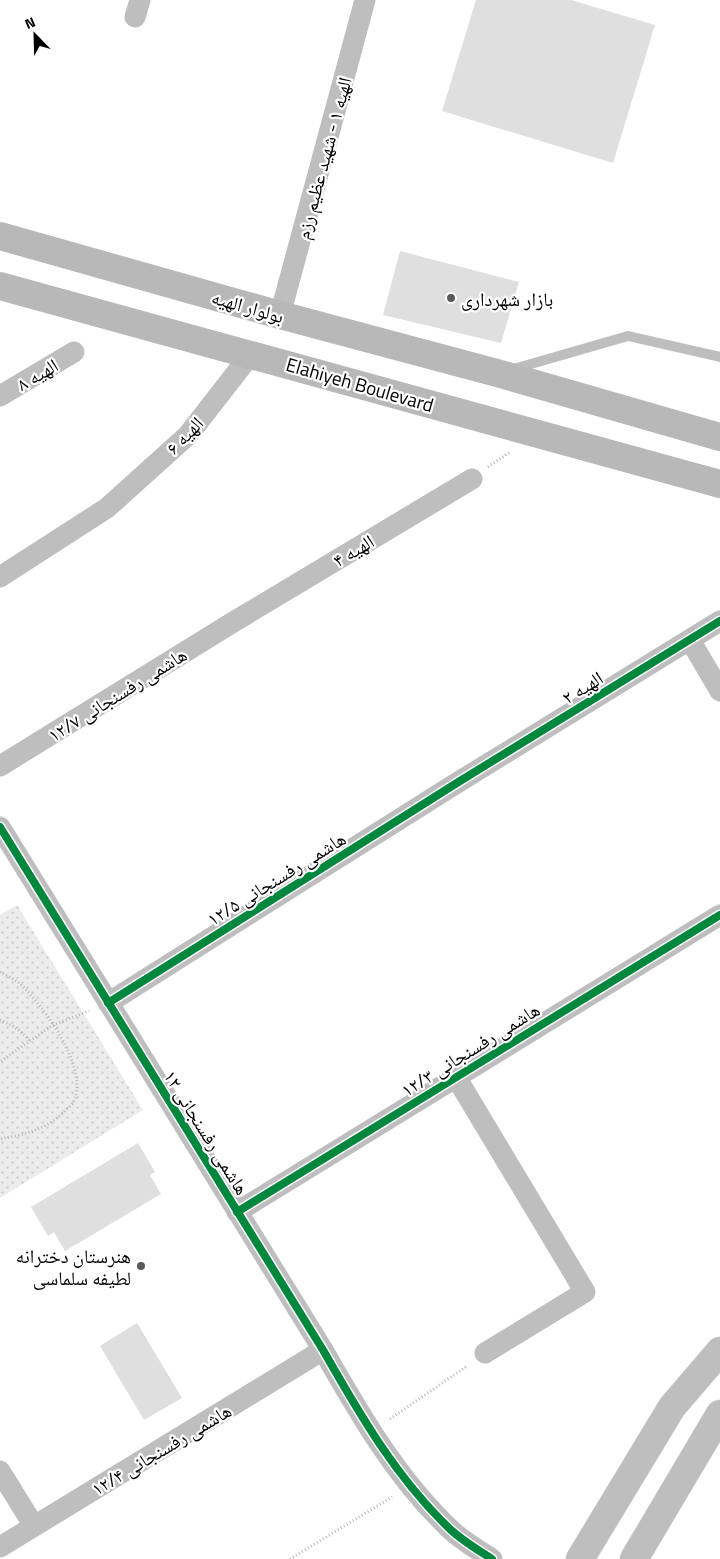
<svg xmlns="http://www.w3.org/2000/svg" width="720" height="1559" font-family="'Titillium Web','Noto Naskh Arabic',sans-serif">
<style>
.park{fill:url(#park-dots)}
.building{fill:#dfdfdf}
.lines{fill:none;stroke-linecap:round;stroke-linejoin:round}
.highway-casing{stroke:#dbdbdb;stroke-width:29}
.path{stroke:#b9b9b9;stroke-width:3;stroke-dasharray:1 2.5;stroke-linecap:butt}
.lane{stroke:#bebebe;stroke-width:10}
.street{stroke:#bebebe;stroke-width:21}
.secondary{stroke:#b8b8b8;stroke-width:28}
.highway{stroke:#bebebe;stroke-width:28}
.cycleway-casing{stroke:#fff;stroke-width:11}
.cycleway{stroke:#00873e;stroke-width:8}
.poi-dot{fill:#595959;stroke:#fff;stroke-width:2}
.labels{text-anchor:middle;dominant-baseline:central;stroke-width:4.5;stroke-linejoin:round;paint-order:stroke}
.street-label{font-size:19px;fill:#000;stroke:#fff}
.poi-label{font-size:19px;fill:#000;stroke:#fff;text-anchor:start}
</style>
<defs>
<pattern id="park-dots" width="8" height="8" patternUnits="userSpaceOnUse" patternTransform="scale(1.25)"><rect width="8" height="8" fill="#ececec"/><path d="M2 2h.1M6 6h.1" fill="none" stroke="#c9c9c9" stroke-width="1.8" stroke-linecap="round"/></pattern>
</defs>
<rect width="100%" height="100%" fill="#fff"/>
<polygon class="park" points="17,905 143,1110 0,1198 0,915"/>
<g class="building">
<polygon points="476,0 571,0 655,25 613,163 442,111"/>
<polygon points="400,251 519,282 501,343 383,315"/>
<polygon points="138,1143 155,1172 150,1175 161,1194 65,1251 54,1232 48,1236 31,1207"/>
<polygon points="137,1323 182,1398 144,1420 100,1346"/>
</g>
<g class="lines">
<g class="highway-casing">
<g id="highway">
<polyline points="580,1559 672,1407 720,1351"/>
<polyline points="634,1559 720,1414"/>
</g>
</g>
<g class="path">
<polyline points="488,467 510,452"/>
<path d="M0 972C6 975 14 979 20 984 43 1004 91 1071 73 1103 72 1105 67 1108 65 1111 45 1130 27 1134 0 1139"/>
<path d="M0 1020C13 1025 21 1031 30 1041"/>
<polyline points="1,1061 53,1025 89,1011"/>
<polyline points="390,1419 467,1366"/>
<polyline points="290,1559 392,1497"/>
</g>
<polyline class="lane" points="510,370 628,336 720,357"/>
<g class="street">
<polyline points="135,17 140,0"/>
<polyline points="280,315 365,0"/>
<polyline points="0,396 74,352"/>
<polyline points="0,577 107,508 188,435 251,354"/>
<polyline points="690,640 720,691"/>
<polyline points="0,766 235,621 472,479"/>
<path d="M0 827 323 1350C360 1415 397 1479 451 1530 463 1541 478 1550 492 1559"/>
<polyline points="108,1003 460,781 720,621"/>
<polyline points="456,1077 585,1292 485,1353"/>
<polyline points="237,1212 720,915"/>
<polyline points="0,1471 34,1526"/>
<polyline points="0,1547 323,1350"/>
</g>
<g class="secondary">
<polyline points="0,236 280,315 497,373 720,437"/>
<polyline points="0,286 720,484"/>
</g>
<use href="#highway" class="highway"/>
<g class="cycleway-casing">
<g id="cycleway">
<path d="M0 827 323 1350C360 1415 397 1479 451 1530 463 1541 478 1550 492 1559"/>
<polyline points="108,1003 460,781 720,621"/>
<polyline points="237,1212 720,915"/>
</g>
</g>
<use href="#cycleway" class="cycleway"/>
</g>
<g class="poi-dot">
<circle cx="451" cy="298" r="5"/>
<circle cx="141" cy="1266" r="5"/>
</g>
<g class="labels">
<g class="street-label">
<text transform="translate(323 158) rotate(-75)">الهیه ۱ - شهید عظیم رزم</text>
<text transform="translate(248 306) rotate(16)">بولوار الهیه</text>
<text transform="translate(37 374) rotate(-31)">الهیه ۸</text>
<text transform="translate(360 384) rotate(16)">Elahiyeh Boulevard</text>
<text transform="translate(184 435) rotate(-46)">الهیه ۶</text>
<text transform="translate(353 550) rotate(-31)">الهیه ۴</text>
<text transform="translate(582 687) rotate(-32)">الهیه ۲</text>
<text transform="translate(117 694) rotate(-32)">هاشمی رفسنجانی ۱۲/۷</text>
<text transform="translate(276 878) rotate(-32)">هاشمی رفسنجانی ۱۲/۵</text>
<text transform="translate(470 1049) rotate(-32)">هاشمی رفسنجانی ۱۲/۳</text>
<text transform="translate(207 1132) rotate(58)">هاشمی رفسنجانی ۱۲</text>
<text transform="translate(161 1449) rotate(-31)">هاشمی رفسنجانی ۱۲/۴</text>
</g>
<g class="poi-label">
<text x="461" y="298">بازار شهرداری</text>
<text x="131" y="1255" text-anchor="end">هنرستان دخترانه<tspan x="131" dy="22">لطیفه سلماسی</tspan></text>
</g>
</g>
<g transform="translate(35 35) rotate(337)" stroke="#ffffff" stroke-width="4" paint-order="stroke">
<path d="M0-4L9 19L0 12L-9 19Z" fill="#000000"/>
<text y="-8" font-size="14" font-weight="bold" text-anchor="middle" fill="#000000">N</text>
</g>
</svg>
